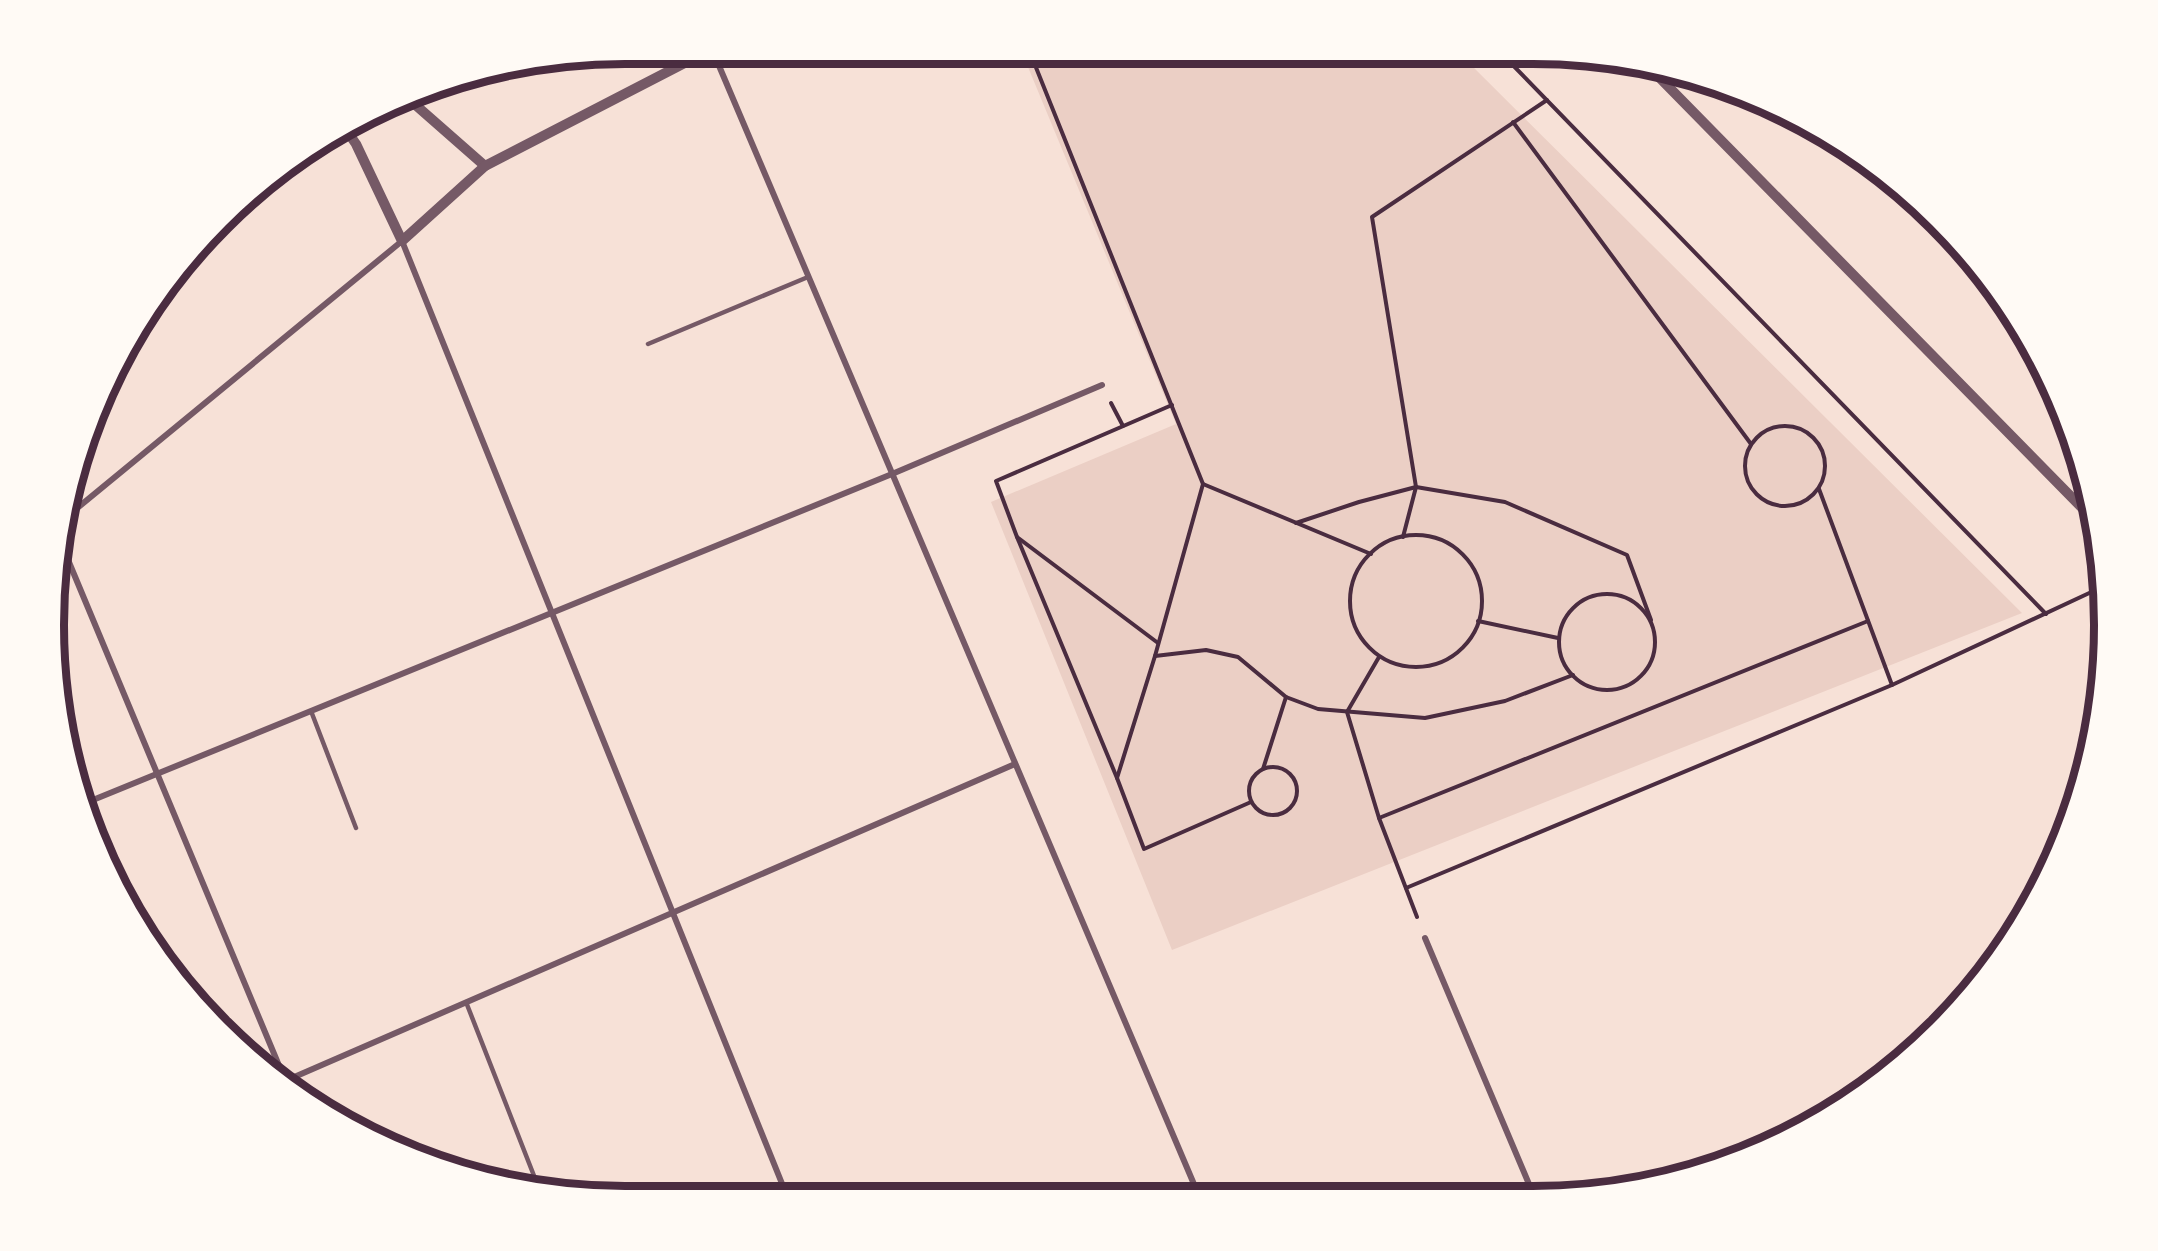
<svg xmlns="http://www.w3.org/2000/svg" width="2158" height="1251" font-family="Raleway,sans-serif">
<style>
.green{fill:#ebcfc5}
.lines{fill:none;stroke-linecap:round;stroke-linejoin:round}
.path{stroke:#4a2c40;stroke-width:4}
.service{stroke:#755966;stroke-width:4.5}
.minor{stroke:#755966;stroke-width:6}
.tertiary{stroke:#755966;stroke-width:10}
.rim{fill:none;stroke:#4a2c40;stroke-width:8}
</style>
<rect width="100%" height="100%" fill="#f7e1d7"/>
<polygon class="green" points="1023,55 1461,55 2022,613 1172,950 991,502 1176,424"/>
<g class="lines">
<g class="path">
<polyline points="1031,55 1203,484 1155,656 1117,778"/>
<polyline points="1503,55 2046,614"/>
<polyline points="1513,122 1751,444"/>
<polyline points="1111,403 1123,426"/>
<circle cx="1785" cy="466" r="40"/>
<polyline points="1203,484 1371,554"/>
<polyline points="1819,489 1892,685"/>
<polyline points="1296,523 1359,502 1416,487 1505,502 1627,555 1651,620"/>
<circle cx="1416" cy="601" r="66"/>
<polyline points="1017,537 1117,778 1144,849 1251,802"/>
<polyline points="1403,537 1416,487 1372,217 1547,100"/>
<circle cx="1607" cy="642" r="48"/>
<polyline points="1478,621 1558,638"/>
<polyline points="1158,643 1017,537 996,481 1172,405"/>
<polyline points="1155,656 1206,650 1238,657 1286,697 1318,709 1425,718 1505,701 1573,675"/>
<polyline points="1379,657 1347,712 1379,818 1417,917"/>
<circle cx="1273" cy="791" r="24"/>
<polyline points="1263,769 1286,697"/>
<polyline points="1379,818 1868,621"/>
<polyline points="1406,888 1892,685 2100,588"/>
</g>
<g class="service">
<polyline points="648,344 808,277"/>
<polyline points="311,711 356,828"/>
<polyline points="466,1002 538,1186"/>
</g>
<g class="minor">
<polyline points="714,54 1199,1196"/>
<polyline points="70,514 402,241 787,1196"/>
<polyline points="66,555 285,1080"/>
<polyline points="88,802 892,474 1102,385"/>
<polyline points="1425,938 1534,1196"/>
<polyline points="285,1081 1015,764"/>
</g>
<g class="tertiary">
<polyline points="1654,72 2094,520"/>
<polyline points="411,101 485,166"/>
<polyline points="349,134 356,144 402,241 485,166 702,54"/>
</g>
</g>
<path d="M0 0H2158V1251H0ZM625 64H1533A561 561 0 0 1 2094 625V625A561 561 0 0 1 1533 1186H625A561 561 0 0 1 64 625V625A561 561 0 0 1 625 64Z" fill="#fffaf5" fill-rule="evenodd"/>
<path class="rim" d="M625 64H1533A561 561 0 0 1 2094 625V625A561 561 0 0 1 1533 1186H625A561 561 0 0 1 64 625V625A561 561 0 0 1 625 64Z"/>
</svg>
